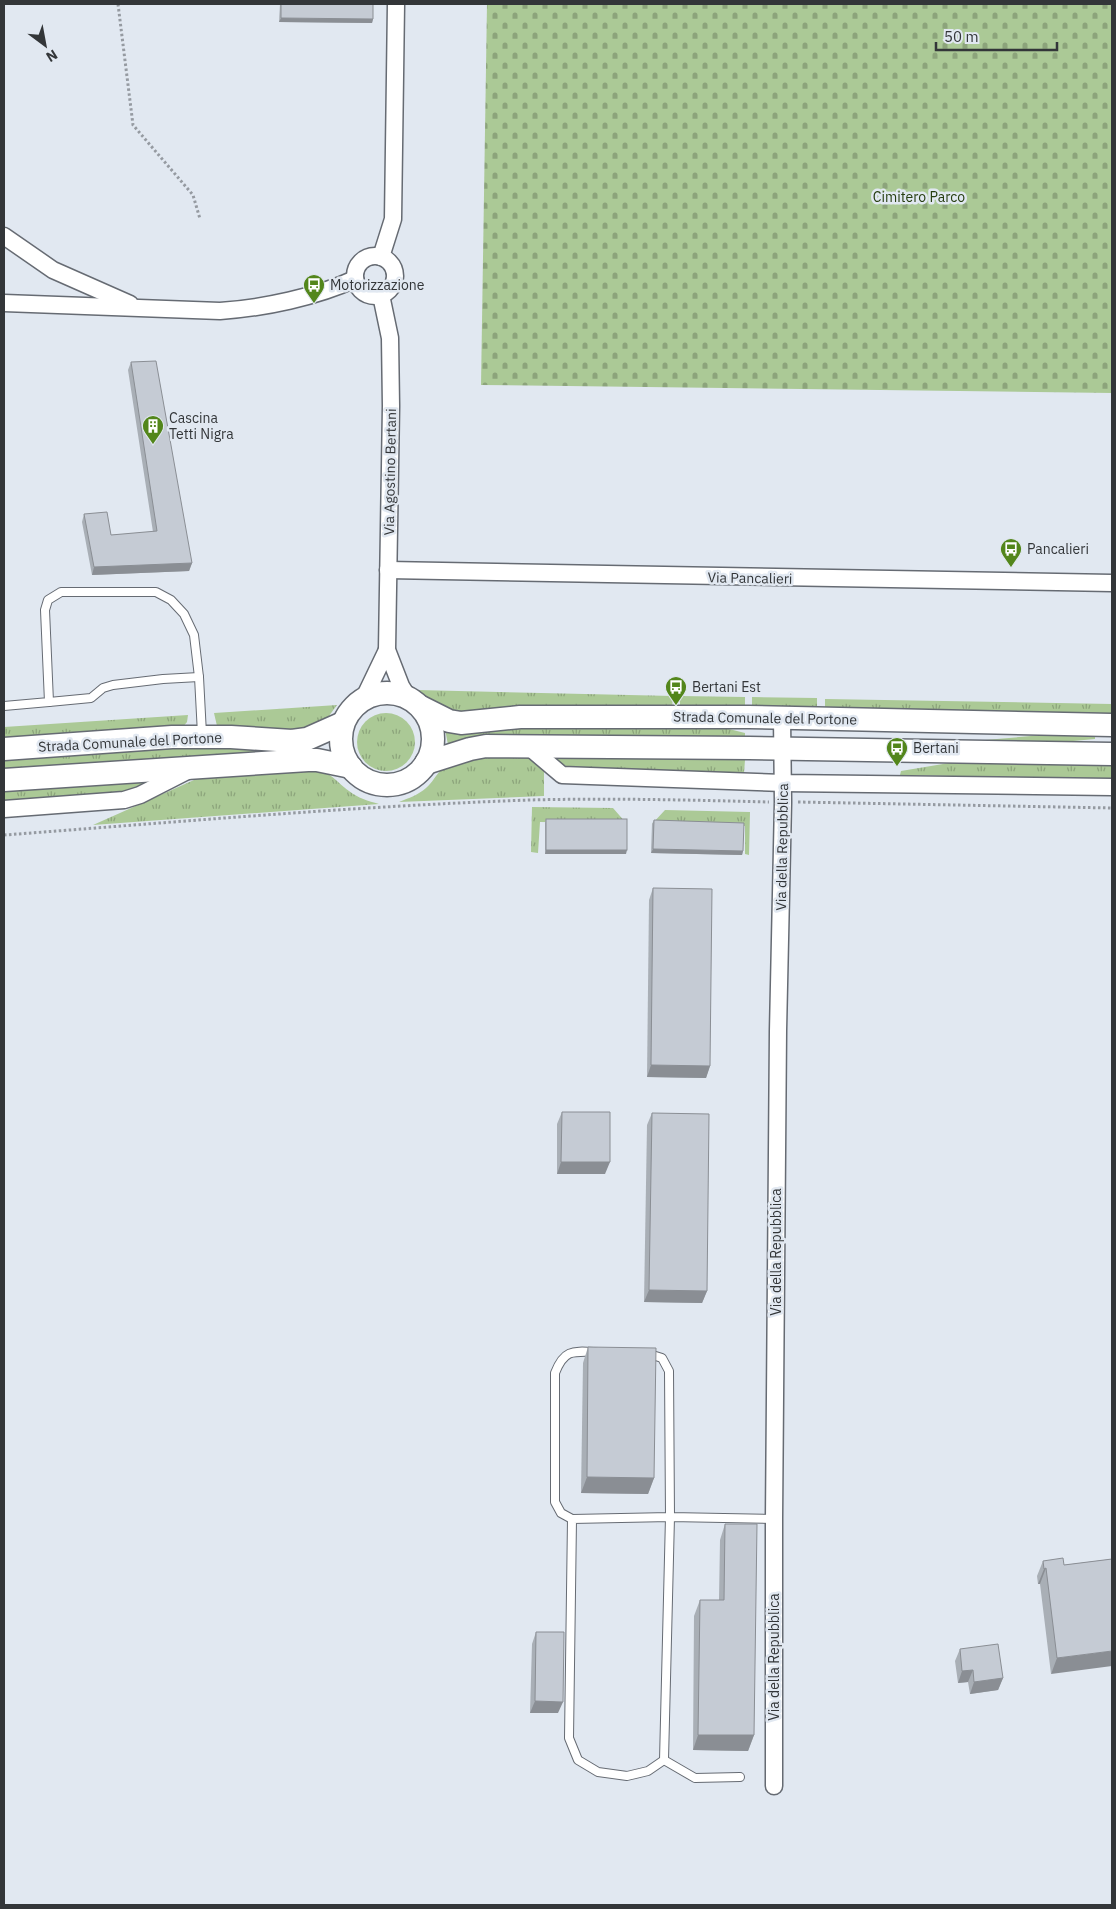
<svg xmlns="http://www.w3.org/2000/svg" width="1116" height="1909" font-family="'IBM Plex Sans',sans-serif">
<style>
.grass{fill:url(#grass-tufts)}
.cemetery{fill:url(#cemetery-stones)}
.lines{fill:none;stroke-linecap:round;stroke-linejoin:round}
.lane-casing{stroke:#666b73;stroke-width:10}
.street-casing{stroke:#666b73;stroke-width:19}
.secondary-casing{stroke:#666b73;stroke-width:25}
.path{stroke:#959aa1;stroke-width:3;stroke-dasharray:2.5 2.5;stroke-linecap:butt}
.lane{stroke:#fff;stroke-width:8}
.street{stroke:#fff;stroke-width:16}
.secondary{stroke:#fff;stroke-width:22}
.wall{fill:#a9afb6}
.shaded-wall{fill:#8a8e94}
.building{fill:#c5cbd4;stroke:#8a8e94}
.labels{text-anchor:middle;dominant-baseline:central;stroke-width:5;stroke-linejoin:round;paint-order:stroke}
.park-label{font-size:14px;fill:#263e10;stroke:#e1e8f1}
.poi-label{font-size:14px;fill:#333639;stroke:#e1e8f1;text-anchor:start}
.street-label{font-size:14px;fill:#333639;stroke:#e1e8f1}
</style>
<defs>
<pattern id="grass-tufts" width="24" height="20" patternUnits="userSpaceOnUse" patternTransform="scale(1.25)"><rect width="24" height="20" fill="#abc996"/><path d="M3 7l-1-3M5 7V3M7 7l1-3M15 17l-1-3M17 17v-4M19 17l1-3" fill="none" stroke="#8ca47b"/></pattern>
<pattern id="cemetery-stones" width="16" height="16" patternUnits="userSpaceOnUse" patternTransform="scale(1.25)"><rect width="16" height="16" fill="#abc996"/><path d="M2 7V4a2 2 0 0 1 4 0v3zM10 15v-3a2 2 0 0 1 4 0v3z" fill="#8ca47b"/></pattern>
</defs>
<rect width="100%" height="100%" fill="#e1e8f1"/>
<g class="grass">
<polygon points="417,690 673,696 672,710 459,713 438,706"/>
<polygon points="680,696 745,697 745,706 680,705"/>
<polygon points="752,697 817,698 817,713 752,711"/>
<polygon points="825,699 1112,704 1112,717 825,713"/>
<polygon points="337,705 326,720 306,730 217,726 214,713"/>
<circle cx="386" cy="742" r="29"/>
<polygon points="188,715 187,722 182,728 4,740 4,727"/>
<polygon points="521,725 729,729 745,733 745,741 448,745 445,729"/>
<polygon points="1043,735 1095,736 1095,739 1019,746 973,741"/>
<polygon points="196,745 269,748 269,752 4,771 4,758"/>
<path d="M524 755 544 770V796L399 802C409 798 418 795 426 788 432 783 436 775 441 770 457 756 503 756 524 755Z"/>
<polygon points="549,755 745,760 744,773 572,770"/>
<polygon points="949,763 1112,766 1112,779 900,775 901,771"/>
<path d="M312 768C333 773 334 780 349 791 358 798 368 801 379 804L93 825 203 776Z"/>
<polygon points="157,780 125,795 4,803 4,789"/>
<polygon points="532,807 613,808 626,823 540,822 538,853 531,852"/>
<polygon points="665,810 750,812 749,855 745,854 745,826 652,824"/>
</g>
<polygon class="cemetery" points="487,4 1112,4 1112,393 481,385"/>
<g class="lines">
<g class="lane-casing">
<g id="lane">
<polyline points="49,702 91,698 103,688 113,685 163,679 199,677"/>
<polyline points="4,706 49,702 45,610 48,600 61,592 156,592 171,600 184,614 194,635 199,677 202,734"/>
<polyline points="646,1353 662,1358 669,1371 670,1517 664,1760 648,1771 627,1776 598,1772 578,1760 569,1738 572,1519 670,1517 774,1519"/>
<path d="M572 1519 561 1513 555 1502V1373C564 1350 572 1351 595 1352"/>
<polyline points="664,1760 695,1778 740,1777"/>
</g>
</g>
<g class="street-casing">
<g id="street">
<polyline points="4,236 53,270 130,304"/>
<circle cx="375" cy="276" r="20"/>
<polyline points="381,257 393,219 396,4"/>
<polyline points="381,295 390,338 391,406 387,650 401,686 408,697"/>
<path d="M4 303 220 311C264 308 316 297 355 279"/>
<polyline points="388,570 1112,583"/>
<polyline points="363,700 387,650"/>
<polyline points="529,747 562,775 783,783 1112,787"/>
<polyline points="4,809 124,800 140,795 189,770"/>
<polyline points="774,1786 774,1519 778,1031 783,802 782,718"/>
</g>
</g>
<g class="secondary-casing">
<g id="secondary">
<circle cx="387" cy="739" r="46"/>
<polyline points="421,707 449,721 461,723 520,717 749,717 1112,725"/>
<polyline points="4,749 172,737 231,737 292,741 307,739 343,723"/>
<polyline points="426,763 470,749 486,746 749,748 1112,754"/>
<polyline points="4,780 308,760 317,760 351,767"/>
</g>
</g>
<g class="path">
<polyline points="118,4 133,125 193,195 200,219"/>
<polyline points="798,802 1112,808"/>
<path d="M4 835C179 822 355 806 530 800 610 798 690 800 769 802"/>
</g>
<use href="#lane" class="lane"/>
<use href="#street" class="street"/>
<use href="#secondary" class="secondary"/>
</g>
<g class="wall">
<polygon points="280,4 373,4 373,19 372,23 279,22"/>
<polygon points="131,362 192,563 189,571 92,575 82,522 84,514 111,535 153,532 128,370"/>
<polygon points="546,819 626,854 545,854 545,823"/>
<polygon points="654,820 743,851 742,855 651,853 652,824"/>
<polygon points="653,888 710,1066 706,1078 647,1077 649,900"/>
<polygon points="562,1112 605,1174 557,1174 557,1124"/>
<polygon points="652,1113 707,1291 702,1303 644,1302 647,1125"/>
<polygon points="588,1347 654,1478 648,1494 581,1493 583,1363"/>
<polygon points="725,1524 754,1735 748,1751 693,1750 694,1616 700,1600 719,1600 720,1540"/>
<polygon points="1112,1559 1051,1674 1040,1584 1038,1584 1037,1576 1043,1561 1064,1565"/>
<polygon points="536,1632 558,1713 530,1713 532,1644"/>
<polygon points="960,1649 1003,1678 998,1690 970,1694 968,1682 958,1683 955,1661"/>
</g>
<g class="shaded-wall">
<polygon points="281,18 373,19 372,23 279,22"/>
<polygon points="192,563 189,571 92,575 94,567"/>
<polygon points="653,849 743,851 742,855 651,853"/>
<polygon points="546,850 627,850 626,854 545,854"/>
<polygon points="651,1065 710,1066 706,1078 647,1077"/>
<polygon points="561,1162 610,1162 605,1174 557,1174"/>
<polygon points="649,1290 707,1291 702,1303 644,1302"/>
<polygon points="587,1477 654,1478 648,1494 581,1493"/>
<polygon points="1046,1568 1040,1584 1038,1584 1044,1569"/>
<polygon points="1112,1651 1112,1666 1051,1674 1057,1658"/>
<polygon points="973,1670 968,1682 958,1683 962,1671"/>
<polygon points="1003,1678 998,1690 970,1694 974,1682"/>
<polygon points="535,1701 563,1702 558,1713 530,1713"/>
<polygon points="698,1735 754,1735 748,1751 693,1750"/>
</g>
<g class="building">
<polygon points="281,4 373,4 373,19 281,18"/>
<polygon points="156,361 192,563 94,567 84,514 107,512 111,535 157,531 131,362"/>
<rect x="546" y="819" width="81" height="31"/>
<polygon points="654,820 744,823 743,851 653,849"/>
<polygon points="653,888 712,889 710,1066 651,1065"/>
<polygon points="562,1112 610,1112 610,1162 561,1162"/>
<polygon points="652,1113 709,1114 707,1291 649,1290"/>
<polygon points="588,1347 656,1348 654,1478 587,1477"/>
<polygon points="725,1524 757,1524 754,1735 698,1735 700,1600 724,1600"/>
<polygon points="1063,1558 1064,1565 1112,1559 1112,1651 1057,1658 1046,1568 1044,1569 1043,1561"/>
<polygon points="536,1632 564,1632 563,1702 535,1701"/>
<polygon points="998,1644 1003,1678 974,1682 973,1670 962,1671 960,1649"/>
</g>
<defs>
<g id="bus-pin" transform="scale(1.125)"><path d="M0 17L-7.5 6A9.5 9.5 0 1 1 7.5 6Z" fill="#53861b" stroke="#e1e8f1"/><path d="M-5-6H5V4H4V6H2V4H-2V6H-4V4H-5ZM-3.5-4V0h7V-4ZM-3.5 1.2v1.5H-2V1.2ZM2 1.2v1.5H3.5V1.2Z" fill="#fff"/></g>
<g id="building-pin" transform="scale(1.125)"><path d="M0 17L-7.5 6A9.5 9.5 0 1 1 7.5 6Z" fill="#53861b" stroke="#e1e8f1"/><path d="M-4-6H4V6H1V3H-1V6H-4ZM-2.5-4.3h1.7v1.8h-1.7ZM.8-4.3h1.7v1.8H.8ZM-2.5-1h1.7V.8h-1.7ZM.8-1h1.7V.8H.8Z" fill="#fff"/></g>
</defs>
<g fill-rule="evenodd">
<use href="#bus-pin" x="314" y="285"/>
<use href="#building-pin" x="153" y="426"/>
<use href="#bus-pin" x="1011" y="549"/>
<use href="#bus-pin" x="676" y="687"/>
<use href="#bus-pin" x="897" y="748"/>
</g>
<g class="labels">
<g class="park-label">
<text x="919" y="197">Cimitero Parco</text>
</g>
<g class="poi-label">
<text x="330" y="285">Motorizzazione</text>
<text x="169" y="418">Cascina<tspan x="169" dy="16">Tetti Nigra</tspan></text>
<text x="1027" y="549">Pancalieri</text>
<text x="692" y="687">Bertani Est</text>
<text x="913" y="748">Bertani</text>
</g>
<g class="street-label">
<text transform="translate(390 472) rotate(-89)">Via Agostino Bertani</text>
<text transform="translate(750 578) rotate(1)">Via Pancalieri</text>
<text transform="translate(765 718) rotate(1)">Strada Comunale del Portone</text>
<text transform="translate(130 742) rotate(-3)">Strada Comunale del Portone</text>
<text transform="translate(782 847) rotate(-89)">Via della Repubblica</text>
<text transform="translate(776 1252) rotate(-90)">Via della Repubblica</text>
<text transform="translate(774 1657) rotate(-90)">Via della Repubblica</text>
</g>
</g>
<rect width="1116" height="1909" fill="none" stroke="#333639" stroke-width="10"/>
<g transform="translate(45 45) rotate(148)" stroke="#e1e8f1" stroke-width="4" paint-order="stroke">
<path d="M0-4L9 19L0 12L-9 19Z" fill="#333639"/>
<text y="-8" font-size="14" font-weight="bold" text-anchor="middle" fill="#333639">N</text>
</g>
<path d="M936 42v8h121v-8" fill="none" stroke="#333639" stroke-width="2.5"/>
<text x="944" y="42" font-size="15" fill="#333639" stroke="#e1e8f1" stroke-width="4" paint-order="stroke">50 m</text>
</svg>
